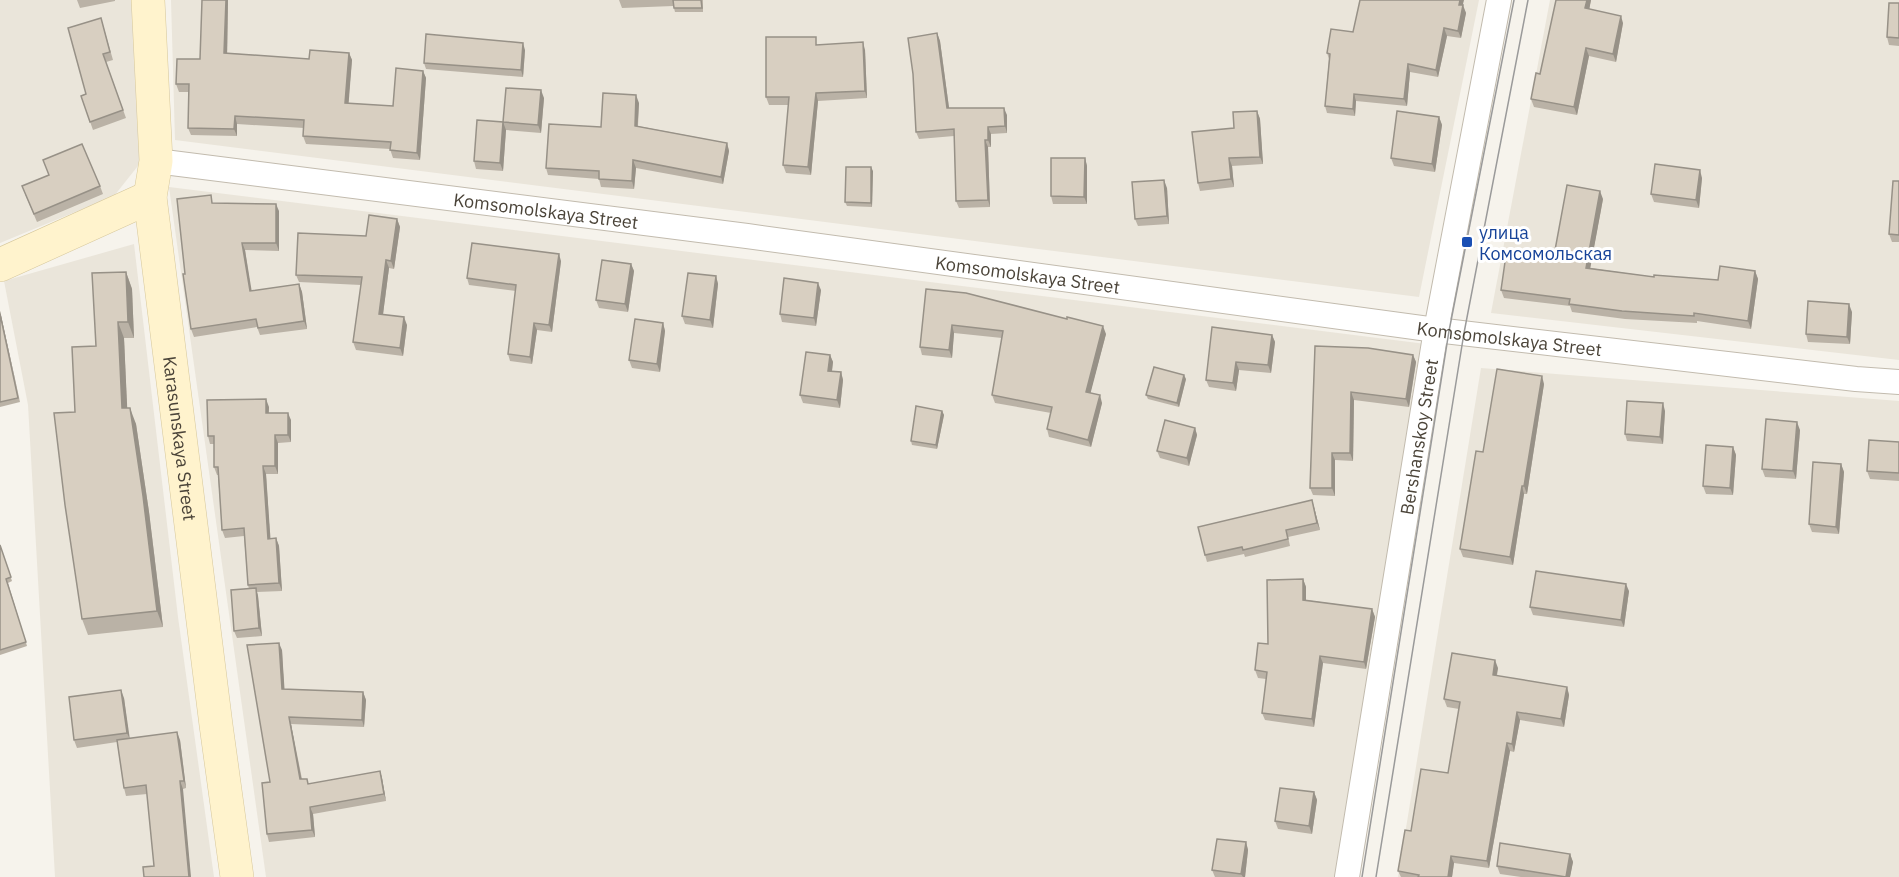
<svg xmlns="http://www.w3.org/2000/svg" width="1899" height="877" font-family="'IBM Plex Sans',sans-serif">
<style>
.residential{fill:#eae5da}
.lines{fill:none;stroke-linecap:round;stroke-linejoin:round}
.street-casing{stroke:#c2bbae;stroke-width:26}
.secondary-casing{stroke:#d6c79b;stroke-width:34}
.street{stroke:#fff;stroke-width:24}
.secondary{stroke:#fff3cd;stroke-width:33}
.tram{stroke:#9a9a9a;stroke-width:1.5}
.wall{fill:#bab2a6}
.shaded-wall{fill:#979187}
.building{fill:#d8cfc1;stroke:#979187;stroke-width:1.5}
.transit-dot{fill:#1a4fb4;stroke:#fff;stroke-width:2}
.labels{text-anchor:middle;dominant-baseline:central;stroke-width:6;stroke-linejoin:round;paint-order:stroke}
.street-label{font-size:18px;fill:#4b4439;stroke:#fff}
.transit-label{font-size:18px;fill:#164399;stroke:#fff;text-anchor:start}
</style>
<rect width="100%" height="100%" fill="#f6f3ec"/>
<g class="residential">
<polygon points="0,0 132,0 145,157 114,196 0,243"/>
<polygon points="171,0 1479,0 1419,297 175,140"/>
<polygon points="1550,0 1899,0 1899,360 1491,313"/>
<polygon points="169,187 1426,344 1337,877 266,877"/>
<polygon points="134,244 178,617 214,877 55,877 28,405 4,281"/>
<polygon points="1481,368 1899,401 1899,877 1398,877"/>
</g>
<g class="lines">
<g class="street-casing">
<g id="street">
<path id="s1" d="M156 161 747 236 1436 330 1856 379 1899 382"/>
<path id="s2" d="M1347 877 1436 330 1499 0"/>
</g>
</g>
<g class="secondary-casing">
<g id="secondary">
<path id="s3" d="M148 0 156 161 150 197 216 725 237 877"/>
<polyline points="0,265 150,197"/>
</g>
</g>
<use href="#street" class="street"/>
<use href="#secondary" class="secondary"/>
<g class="tram">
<polyline points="1362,877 1449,331 1514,0"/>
<polyline points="1376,877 1464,333 1528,0"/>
</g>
</g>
<g class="wall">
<polygon points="77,0 115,0 115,1 80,8"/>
<polygon points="228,0 227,53 309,59 349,53 352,60 348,103 393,106 423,71 426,78 420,160 393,158 390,149 306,144 303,136 304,128 237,124 237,136 191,135 188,128 189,92 179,92 176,84 200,59"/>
<polygon points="619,0 673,0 673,6 622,8"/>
<polygon points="673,0 703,0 703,12 675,12 674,8"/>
<polygon points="1556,0 1591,0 1589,9 1623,23 1616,62 1589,56 1577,115 1534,107 1531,99 1540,74"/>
<polygon points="1899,3 1899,46 1889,45 1887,37"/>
<polygon points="1462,5 1466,13 1461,38 1447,36 1438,77 1410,72 1407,106 1356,101 1355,116 1327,113 1325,106 1329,59 1327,53 1353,32"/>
<polygon points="101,18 113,60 106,62 126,118 93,130 81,96 86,94"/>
<polygon points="937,33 940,41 949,108 1007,115 1007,133 991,134 991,147 988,147 990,207 959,208 956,201 954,136 919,139 916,132"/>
<polygon points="818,45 865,50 867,98 818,101 811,175 786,173 783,165 789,105 769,105 766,97"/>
<polygon points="525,50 523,77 426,69 424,63"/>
<polygon points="544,98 541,133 506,130 503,171 476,169 474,161 503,122"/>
<polygon points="639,103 638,126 727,143 729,151 723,184 636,168 634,189 601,187 599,179 548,175 546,168 601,127"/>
<polygon points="1257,111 1260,119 1263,164 1232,166 1234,187 1200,191 1198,183 1234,128"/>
<polygon points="1439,117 1442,125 1435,172 1394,166 1391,158"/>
<polygon points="1085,158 1087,166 1087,204 1053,204 1051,196"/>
<polygon points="873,171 872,207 847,206 845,202"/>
<polygon points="1702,178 1699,208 1654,202 1651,194"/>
<polygon points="1899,181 1899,242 1892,242 1889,234"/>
<polygon points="100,186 103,194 37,222 25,194"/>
<polygon points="1167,188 1169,224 1138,226 1135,219"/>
<polygon points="1603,199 1590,268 1654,277 1718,280 1755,271 1758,279 1751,329 1697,321 1697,323 1625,319 1572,312 1570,306 1504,298 1501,290 1553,261"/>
<polygon points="214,203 279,211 279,251 245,250 251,291 299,284 302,292 307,329 260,335 257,327 194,337 191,329 185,274"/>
<polygon points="397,219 400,227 394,269 389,268 383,314 407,325 403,356 356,350 353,342 361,285 299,282 296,275"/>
<polygon points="561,261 552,332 537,330 532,364 510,361 508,354 516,291 469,285 467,278"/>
<polygon points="631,264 634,271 628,312 599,308 596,300"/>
<polygon points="126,272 132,289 134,338 124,338 127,408 136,424 149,512 163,627 88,635 82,619 75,412"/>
<polygon points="716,276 718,284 713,328 685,324 682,316"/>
<polygon points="926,289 1106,334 1090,393 1102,403 1091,447 1049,437 1047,429 1051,413 995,403 992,395 1002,338 954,333 952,358 922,355 920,347"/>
<polygon points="821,290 816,326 782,322 780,314"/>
<polygon points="0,311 20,402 0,407"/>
<polygon points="1852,312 1850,344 1808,342 1806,334"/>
<polygon points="663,323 665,331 660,372 632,368 629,360"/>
<polygon points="1272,335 1275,342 1271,373 1239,370 1236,391 1209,387 1206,380"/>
<polygon points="1315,346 1413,355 1416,362 1409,407 1354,400 1353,461 1335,460 1335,496 1313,495 1310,488"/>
<polygon points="830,355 833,362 832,371 841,372 843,380 840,408 803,403 800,395"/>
<polygon points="1186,379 1179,407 1148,399 1146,395"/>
<polygon points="1544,384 1527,494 1524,494 1513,565 1463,557 1460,549 1483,452"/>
<polygon points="269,407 269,413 291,420 291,442 278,443 278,474 266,474 270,538 276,538 279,546 282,591 257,592 258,596 262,636 237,638 234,631 249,589 248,585 244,536 225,538 222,530 218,475 217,475 214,467 214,444 210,444 208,436"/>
<polygon points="942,411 944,415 937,449 912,445 911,441"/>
<polygon points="1665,411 1663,444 1627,441 1625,434"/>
<polygon points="1195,428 1197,435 1189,466 1160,458 1157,451"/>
<polygon points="1800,430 1796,479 1765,477 1762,469"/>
<polygon points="1899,442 1899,481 1870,479 1867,471"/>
<polygon points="1733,447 1736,455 1733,495 1706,494 1703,486"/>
<polygon points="1841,464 1844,472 1839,534 1812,532 1809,524"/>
<polygon points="1314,507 1320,530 1288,537 1290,546 1245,557 1244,554 1207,562 1205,555"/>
<polygon points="0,545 12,581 8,583 27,646 0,655"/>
<polygon points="1303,579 1306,587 1306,600 1372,609 1375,617 1366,669 1323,663 1314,727 1265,720 1262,713 1266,679 1258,678 1255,670 1268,644"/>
<polygon points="1629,591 1624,627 1533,615 1530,607"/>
<polygon points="282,650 284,689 363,692 366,700 364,727 291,724 302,779 309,784 380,771 382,778 386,801 313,814 315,837 269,842 267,834"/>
<polygon points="1498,668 1497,676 1567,687 1569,695 1564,727 1520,720 1514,752 1510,751 1489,868 1454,863 1452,877 1401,877 1398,871 1411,831 1448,773 1459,709 1447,707 1444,699"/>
<polygon points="124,698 129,738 180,740 186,788 183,789 154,866 147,794 126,796 124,788 117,742 77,748 74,740"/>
<polygon points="1314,792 1317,800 1312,834 1278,829 1275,821"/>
<polygon points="1246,842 1248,850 1245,877 1215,877 1212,870"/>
<polygon points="1570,854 1573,862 1570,877 1521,877 1500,874 1497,866"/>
</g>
<g class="shaded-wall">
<polygon points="226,0 228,0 227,60 224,53"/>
<polygon points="1460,0 1464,0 1461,12 1459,5"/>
<polygon points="1587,0 1591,0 1588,16 1585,8"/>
<polygon points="1463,5 1466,13 1461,38 1458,31"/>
<polygon points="1621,16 1623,23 1616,62 1613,54"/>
<polygon points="1444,28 1447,36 1438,77 1436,70"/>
<polygon points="937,33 940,41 950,115 947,108"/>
<polygon points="863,42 865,50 867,98 865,91"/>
<polygon points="523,43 525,50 523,77 521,70"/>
<polygon points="1586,48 1589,56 1577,115 1574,107"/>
<polygon points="349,53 352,60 348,111 345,103"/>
<polygon points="1408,64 1410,72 1407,106 1404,99"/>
<polygon points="423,71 426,78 420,160 417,153"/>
<polygon points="541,90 544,98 541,133 538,125"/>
<polygon points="816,93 818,101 811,175 808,167"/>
<polygon points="1354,94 1356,101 1355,116 1353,109"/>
<polygon points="636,95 639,103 637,134 635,126"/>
<polygon points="1004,108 1007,115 1007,133 1005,126"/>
<polygon points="1257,111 1260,119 1263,164 1260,157"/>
<polygon points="235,116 237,124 237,136 234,129"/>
<polygon points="1439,117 1442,125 1435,172 1432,164"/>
<polygon points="503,122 506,130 503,171 500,163"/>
<polygon points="988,127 991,134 991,147 988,140"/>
<polygon points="985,140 988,147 990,207 988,200"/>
<polygon points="727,143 729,151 723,184 721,177"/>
<polygon points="1085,158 1087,166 1087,204 1084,197"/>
<polygon points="1229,158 1232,166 1234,187 1231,179"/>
<polygon points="633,160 636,168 634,189 632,181"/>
<polygon points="871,167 873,171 872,207 871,203"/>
<polygon points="1700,170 1702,178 1699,208 1696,200"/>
<polygon points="1164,180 1167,188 1169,224 1167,216"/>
<polygon points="1600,191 1603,199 1589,275 1586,268"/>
<polygon points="276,204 279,211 279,251 276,243"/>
<polygon points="397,219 400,227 394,269 391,261"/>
<polygon points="242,243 245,250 253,299 250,291"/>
<polygon points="559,254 561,261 552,332 549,325"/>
<polygon points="386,260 389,268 382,322 379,314"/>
<polygon points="631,264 634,271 628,312 625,304"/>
<polygon points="1755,271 1758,279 1751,329 1748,321"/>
<polygon points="126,272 132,289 134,338 128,322"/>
<polygon points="716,276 718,284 713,328 710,320"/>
<polygon points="818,283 821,290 816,326 814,318"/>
<polygon points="299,284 302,292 307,329 304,321"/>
<polygon points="1849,304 1852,312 1850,344 1847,337"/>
<polygon points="0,311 20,402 0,314"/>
<polygon points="404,317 407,325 403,356 400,348"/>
<polygon points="118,322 124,338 128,425 122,408"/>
<polygon points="534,323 537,330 532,364 530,357"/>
<polygon points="663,323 665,331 660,372 657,364"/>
<polygon points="952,325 954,333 952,358 949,350"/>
<polygon points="1103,326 1106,334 1089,399 1086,392"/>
<polygon points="1272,335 1275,342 1271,373 1268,365"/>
<polygon points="830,355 833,362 831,378 828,371"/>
<polygon points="1413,355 1416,362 1409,407 1406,399"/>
<polygon points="1236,362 1239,370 1236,391 1233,383"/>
<polygon points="841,372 843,380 840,408 837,400"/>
<polygon points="1184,375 1186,379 1179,407 1177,403"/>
<polygon points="1542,376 1544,384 1527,494 1524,486"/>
<polygon points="1351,392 1354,400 1353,461 1350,453"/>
<polygon points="1100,395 1102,403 1091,447 1088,440"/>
<polygon points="266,399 269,407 268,421 266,413"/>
<polygon points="1663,403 1665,411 1663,444 1660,437"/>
<polygon points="130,408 136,424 149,512 163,627 157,611"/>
<polygon points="942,411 944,415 937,449 936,445"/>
<polygon points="288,413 291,420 291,442 288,435"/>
<polygon points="1797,422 1800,430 1796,479 1793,471"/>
<polygon points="1195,428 1197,435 1189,466 1187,458"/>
<polygon points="275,435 278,443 278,474 275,466"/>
<polygon points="1733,447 1736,455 1733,495 1730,488"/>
<polygon points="1332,453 1335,460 1335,496 1332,488"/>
<polygon points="1841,464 1844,472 1839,534 1836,527"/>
<polygon points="263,466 266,474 271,546 268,539"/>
<polygon points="1522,486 1524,494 1513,565 1510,557"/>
<polygon points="1312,500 1314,507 1320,530 1317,523"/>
<polygon points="276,538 279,546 282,591 279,583"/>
<polygon points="1303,579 1306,587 1306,608 1303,600"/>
<polygon points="1626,584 1629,591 1624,627 1621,620"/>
<polygon points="256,588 258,596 262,636 259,628"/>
<polygon points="1372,609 1375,617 1366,669 1364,662"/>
<polygon points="279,643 282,650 285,697 282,689"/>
<polygon points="1320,656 1323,663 1314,727 1312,719"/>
<polygon points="1495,660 1498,668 1495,683 1493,675"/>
<polygon points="1567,687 1569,695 1564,727 1561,719"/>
<polygon points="121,690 124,698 130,740 127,733"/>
<polygon points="363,692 366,700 364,727 362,720"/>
<polygon points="1517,712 1520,720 1514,752 1512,744"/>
<polygon points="289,717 291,724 303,787 300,779"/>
<polygon points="177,732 180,740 186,788 184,781"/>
<polygon points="1507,743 1510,751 1489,868 1487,861"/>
<polygon points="380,771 382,778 386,801 384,794"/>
<polygon points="180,781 183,789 191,877 189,877"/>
<polygon points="1314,792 1317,800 1312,834 1309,826"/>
<polygon points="310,807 313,814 315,837 312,830"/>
<polygon points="1246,842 1248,850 1245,877 1243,877 1241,874"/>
<polygon points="1570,854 1573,862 1570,877 1566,877"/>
<polygon points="1451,856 1454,863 1452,877 1448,877"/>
</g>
<g class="building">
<polygon points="202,0 226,0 224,53 309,59 310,50 349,53 345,103 393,106 396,68 423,71 417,153 390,150 391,142 303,136 304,120 235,116 234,129 188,128 189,84 176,84 177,59 200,59"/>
<polygon points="673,0 701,0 702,8 674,8"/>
<polygon points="1360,0 1460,0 1459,5 1463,5 1458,31 1444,28 1436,70 1408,64 1404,99 1354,94 1353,109 1325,106 1330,54 1327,53 1331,29 1353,32"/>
<polygon points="1556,0 1587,0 1585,8 1621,16 1613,54 1586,48 1574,107 1531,99 1536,73 1540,74"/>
<polygon points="1889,3 1899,3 1899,38 1887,37"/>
<polygon points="101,18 110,52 103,54 123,110 90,122 81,96 86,94 68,28"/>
<polygon points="937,33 947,108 1004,108 1005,126 988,127 988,140 985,140 988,200 956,201 954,129 916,132 913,74 908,38"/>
<polygon points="426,34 523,43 521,70 424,63"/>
<polygon points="766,37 816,37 816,45 863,42 865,91 816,93 808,167 783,165 789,97 766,97"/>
<polygon points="506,88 541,90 538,125 503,122"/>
<polygon points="603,93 636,95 635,126 727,143 721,177 633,160 632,181 599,179 599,171 546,168 549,124 601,127"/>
<polygon points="1257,111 1260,157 1229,158 1231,179 1198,183 1192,132 1234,128 1233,112"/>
<polygon points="1397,111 1439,117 1432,164 1391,158"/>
<polygon points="477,120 503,122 500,163 474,161"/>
<polygon points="82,144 100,186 34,214 22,186 49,175 43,160"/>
<polygon points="1051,158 1085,158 1084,197 1051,196"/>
<polygon points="1655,164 1700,170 1696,200 1651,194"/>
<polygon points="846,167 871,167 871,203 845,202"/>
<polygon points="1164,180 1167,216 1135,219 1132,182"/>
<polygon points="1893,181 1899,181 1899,235 1889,234"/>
<polygon points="1567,185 1600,191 1586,268 1654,277 1654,275 1718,280 1720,266 1755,271 1748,321 1694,313 1694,316 1622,311 1569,304 1570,299 1501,290 1506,255 1553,261"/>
<polygon points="211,195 212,203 276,204 276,243 242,243 250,291 299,284 304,321 258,328 256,319 191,329 183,274 185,274 177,199"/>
<polygon points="369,215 397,219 391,261 386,260 379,314 404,317 400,348 353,342 362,277 296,275 298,233 366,236"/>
<polygon points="472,243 559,254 549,325 534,323 530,357 508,354 516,285 467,278"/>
<polygon points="602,260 631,264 625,304 596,300"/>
<polygon points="126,272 128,322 118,322 122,408 130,408 143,496 157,611 82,619 65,505 54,413 75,412 72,347 96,346 92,273"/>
<polygon points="688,273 716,276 710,320 682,316"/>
<polygon points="784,278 818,283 814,318 780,314"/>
<polygon points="926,289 966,293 1067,319 1067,317 1103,326 1086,392 1100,395 1088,440 1047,429 1052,407 992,395 1003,331 952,325 949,350 920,347"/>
<polygon points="1808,301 1849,304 1847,337 1806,334"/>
<polygon points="0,314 18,398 0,402"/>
<polygon points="635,319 663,323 657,364 629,360"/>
<polygon points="1212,327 1272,335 1268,365 1236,362 1233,383 1206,380"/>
<polygon points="1315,346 1368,348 1413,355 1406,399 1351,392 1350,453 1332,453 1332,488 1310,488"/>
<polygon points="806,352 830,355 828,371 841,372 837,400 800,395"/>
<polygon points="1154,367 1184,375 1177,403 1146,395"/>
<polygon points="1497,369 1542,376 1524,486 1522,486 1510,557 1460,549 1476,451 1483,452"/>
<polygon points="266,399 266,413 288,413 288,435 275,435 275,466 263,466 268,539 276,538 279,583 248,585 244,528 222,530 218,467 214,467 214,436 208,436 207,400"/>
<polygon points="1627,401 1663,403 1660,437 1625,434"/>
<polygon points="916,406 942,411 936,445 911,441"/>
<polygon points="1766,419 1797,422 1793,471 1762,469"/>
<polygon points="1165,420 1195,428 1187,458 1157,451"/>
<polygon points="1869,440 1899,442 1899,473 1867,471"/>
<polygon points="1706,445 1733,447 1730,488 1703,486"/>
<polygon points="1813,462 1841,464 1836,527 1809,524"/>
<polygon points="1312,500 1317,523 1286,530 1288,539 1243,550 1242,547 1205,555 1198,527"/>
<polygon points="0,545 11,577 6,579 26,642 0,650"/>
<polygon points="1536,571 1626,584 1621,620 1530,607"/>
<polygon points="1303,579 1303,600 1372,609 1364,662 1320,656 1312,719 1262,713 1267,672 1255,670 1258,643 1268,644 1267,580"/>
<polygon points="256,588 259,628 234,631 231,590"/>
<polygon points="279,643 282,689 363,692 362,720 289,717 300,779 307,779 308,784 380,771 384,794 310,807 312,830 267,834 262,783 270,782 247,645"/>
<polygon points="1452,653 1495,660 1493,675 1567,687 1561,719 1517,712 1512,744 1507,743 1487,861 1451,856 1448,877 1418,877 1419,875 1398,871 1405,830 1411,831 1421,769 1448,773 1460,702 1444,699"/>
<polygon points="121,690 127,733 74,740 69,697"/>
<polygon points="177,732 184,781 180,781 189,877 144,877 143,867 154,866 146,785 124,788 117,740"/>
<polygon points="1280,788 1314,792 1309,826 1275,821"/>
<polygon points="1217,839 1246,842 1241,874 1212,870"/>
<polygon points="1500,843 1570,854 1566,877 1497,866"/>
</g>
<rect class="transit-dot" x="1461" y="236" width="12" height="12" rx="3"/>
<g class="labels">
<g class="street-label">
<text stroke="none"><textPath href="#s1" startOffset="393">Komsomolskaya Street</textPath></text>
<text stroke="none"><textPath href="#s1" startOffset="879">Komsomolskaya Street</textPath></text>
<text stroke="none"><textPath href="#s1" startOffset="1365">Komsomolskaya Street</textPath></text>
<text stroke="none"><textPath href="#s2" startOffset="446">Bershanskoy Street</textPath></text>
<text stroke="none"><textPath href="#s3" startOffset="441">Karasunskaya Street</textPath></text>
</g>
<g class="transit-label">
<text x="1479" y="232">улица<tspan x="1479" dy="21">Комсомольская</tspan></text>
</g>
</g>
</svg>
